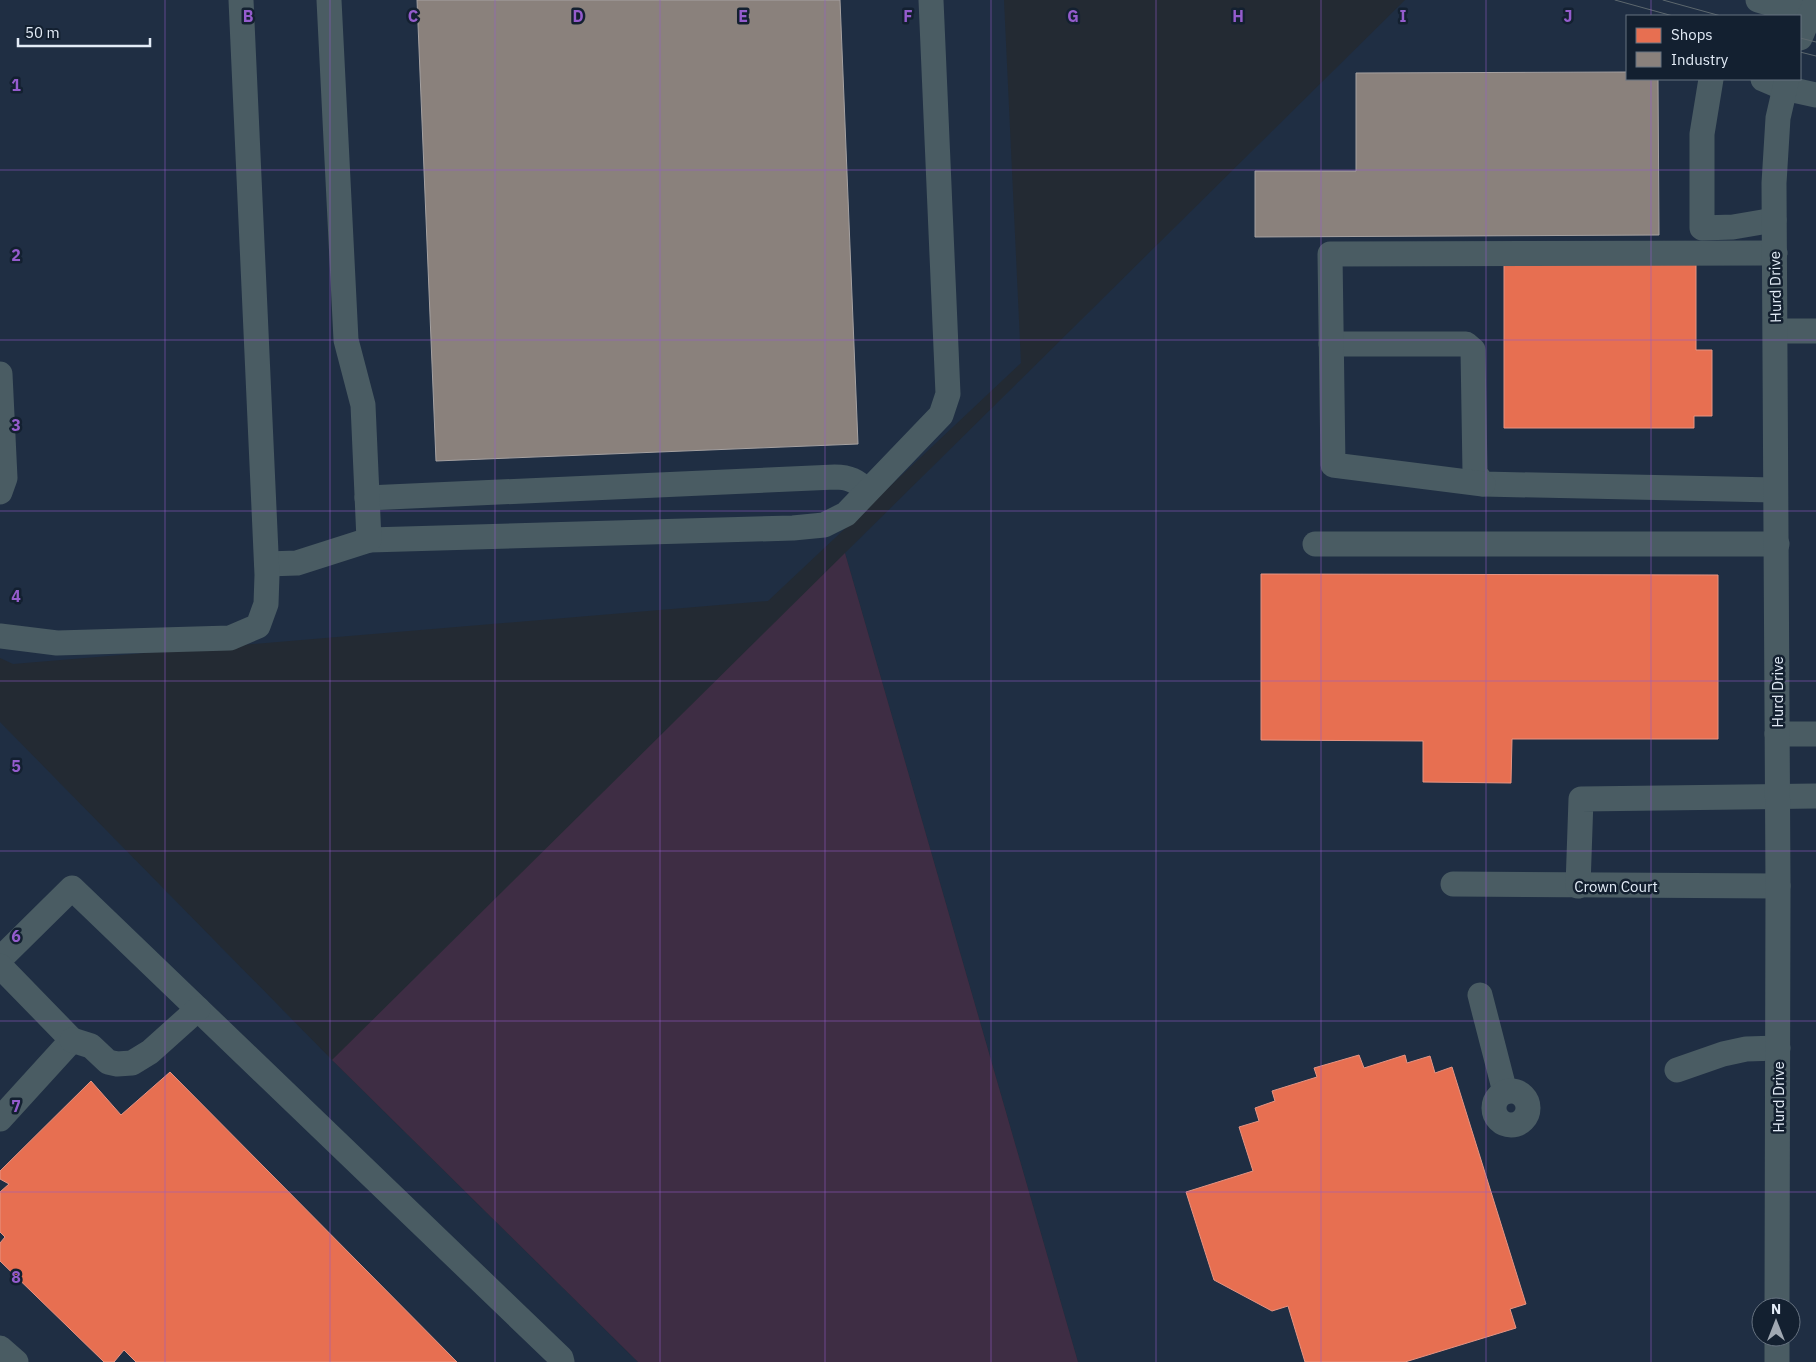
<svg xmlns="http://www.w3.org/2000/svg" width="1816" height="1362" font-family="'IBM Plex Sans',sans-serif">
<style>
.built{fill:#1f2e43;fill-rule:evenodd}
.green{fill:#3e2d44}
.shops{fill:#e76f51;stroke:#e69483}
.industry{fill:#8a817c;stroke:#a5a1a1}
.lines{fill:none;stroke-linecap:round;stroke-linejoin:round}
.minor{stroke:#4a5c63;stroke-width:25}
.tram{stroke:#5d686e;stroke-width:1}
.grid{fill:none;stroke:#955ccd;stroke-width:1;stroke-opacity:0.55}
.labels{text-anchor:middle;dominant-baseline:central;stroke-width:5;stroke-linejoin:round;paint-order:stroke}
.street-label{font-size:15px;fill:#e3ecf7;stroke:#132030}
.grid-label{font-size:16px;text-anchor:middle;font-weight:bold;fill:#955ccd;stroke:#132030;stroke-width:5;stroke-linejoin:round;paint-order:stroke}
</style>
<rect width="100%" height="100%" fill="#232a33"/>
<g class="built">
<polygon points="0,0 1004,0 1021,363 768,601 13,664 0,658"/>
<path d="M1405 0H1816V1362H1078L845 553ZM1627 16H1800V79H1627ZM1761 1307H1791V1337H1761Z"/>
<polygon points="0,722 332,1060 638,1362 0,1362"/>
</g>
<polygon class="green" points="845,553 1078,1362 638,1362 332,1060"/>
<g class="shops">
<polygon points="1504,264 1696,264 1696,350 1712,350 1712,416 1694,416 1694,428 1504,428"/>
<polygon points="1261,574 1718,575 1718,739 1512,739 1511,783 1423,782 1423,741 1261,740"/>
<polygon points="1359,1055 1364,1068 1405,1055 1407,1063 1430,1056 1435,1073 1452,1067 1526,1304 1510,1309 1516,1328 1405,1362 1305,1362 1288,1306 1272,1311 1214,1280 1186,1192 1253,1171 1239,1127 1259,1121 1255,1108 1275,1101 1272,1091 1317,1077 1314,1068"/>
<polygon points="170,1072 457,1362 136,1362 124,1350 114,1362 104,1362 0,1261 0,1243 5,1237 0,1232 0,1192 9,1184 0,1179 0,1171 91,1081 121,1115"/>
</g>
<g class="industry">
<polygon points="417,0 840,0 858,444 436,461"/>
<polygon points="1627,72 1627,79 1658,79 1659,235 1255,237 1255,171 1356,171 1356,73"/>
</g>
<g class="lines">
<g class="minor">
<polyline points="1758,0 1809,15"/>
<polyline points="1800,38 1816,1"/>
<polyline points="1711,79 1702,134 1702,228 1733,227 1774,220"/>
<polyline points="1763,79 1784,88 1816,95"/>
<polyline points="1776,331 1816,331"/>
<polyline points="1331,344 1466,344 1473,350 1475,473 1483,484 1775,490"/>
<polyline points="0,374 5,478 0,492"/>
<polyline points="1483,484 1333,465 1330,254 1775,253"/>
<path d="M367 498 835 477C849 477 857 481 867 491"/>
<polyline points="369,540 793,528 824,525 846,514 941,415 948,394 931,0"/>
<polyline points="1315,544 1777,544"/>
<polyline points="267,564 297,563 369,540 363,405 346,340 329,0"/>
<polyline points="0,636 57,643 230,638 258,626 266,604 267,575 241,0"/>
<polyline points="1777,734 1816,734"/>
<polyline points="1453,884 1778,886"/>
<polyline points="1578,886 1581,799 1816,796"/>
<polyline points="0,959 72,888 561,1358 562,1362"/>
<polyline points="0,966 72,1040 0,1119"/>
<polyline points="1480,995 1505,1092"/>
<polyline points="72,1040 91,1046 108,1062 117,1064 132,1063 150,1052 198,1009"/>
<polyline points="1677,1070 1723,1054 1746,1049 1778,1048"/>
<circle cx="1511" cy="1108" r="17"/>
<polyline points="1777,1307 1778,886 1774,183 1778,118 1787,79"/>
<polyline points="0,1348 16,1362"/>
<polyline points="1777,1362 1777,1337"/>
</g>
<g class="tram">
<polyline points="1615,0 1673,16"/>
<polyline points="1663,0 1721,16"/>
<polyline points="1800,38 1816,42"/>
<polyline points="1800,52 1816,56"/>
</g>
</g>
<path class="grid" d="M165 0V1362M330 0V1362M495 0V1362M660 0V1362M825 0V1362M991 0V1362M1156 0V1362M1321 0V1362M1486 0V1362M1651 0V16M1651 79V1362M0 170H1816M0 340H1816M0 511H1816M0 681H1816M0 851H1816M0 1021H1816M0 1192H1816"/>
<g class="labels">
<g class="street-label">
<text transform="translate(1775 287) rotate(-91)">Hurd Drive</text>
<text transform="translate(1777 692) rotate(-90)">Hurd Drive</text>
<text x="1616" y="886">Crown Court</text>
<text transform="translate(1778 1097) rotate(-90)">Hurd Drive</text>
</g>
</g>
<g class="grid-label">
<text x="248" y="22">B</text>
<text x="413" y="22">C</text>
<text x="578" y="22">D</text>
<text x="743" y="22">E</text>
<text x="908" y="22">F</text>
<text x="1073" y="22">G</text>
<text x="1238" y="22">H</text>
<text x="1403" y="22">I</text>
<text x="1568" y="22">J</text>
<text x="16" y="91">1</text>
<text x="16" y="261">2</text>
<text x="16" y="431">3</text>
<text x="16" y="602">4</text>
<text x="16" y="772">5</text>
<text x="16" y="942">6</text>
<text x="16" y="1112">7</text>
<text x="16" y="1283">8</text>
</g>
<rect x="1626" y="15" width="175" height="65" fill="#132030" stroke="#667280"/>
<rect x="1636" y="28" width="25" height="15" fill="#e76f51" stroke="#667280"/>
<text x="1671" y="40" font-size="15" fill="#e3ecf7">Shops</text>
<rect x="1636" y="52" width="25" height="15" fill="#8a817c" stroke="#667280"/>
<text x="1671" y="65" font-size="15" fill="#e3ecf7">Industry</text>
<g transform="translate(1776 1322)"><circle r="24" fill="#132030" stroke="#667280"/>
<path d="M0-4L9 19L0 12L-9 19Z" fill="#a0a8b2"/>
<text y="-8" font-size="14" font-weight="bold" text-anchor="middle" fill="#e3ecf7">N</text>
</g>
<path d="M18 38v8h132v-8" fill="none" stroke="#e3ecf7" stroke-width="2.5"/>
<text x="25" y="38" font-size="15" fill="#e3ecf7" stroke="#132030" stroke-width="4" paint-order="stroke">50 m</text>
</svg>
